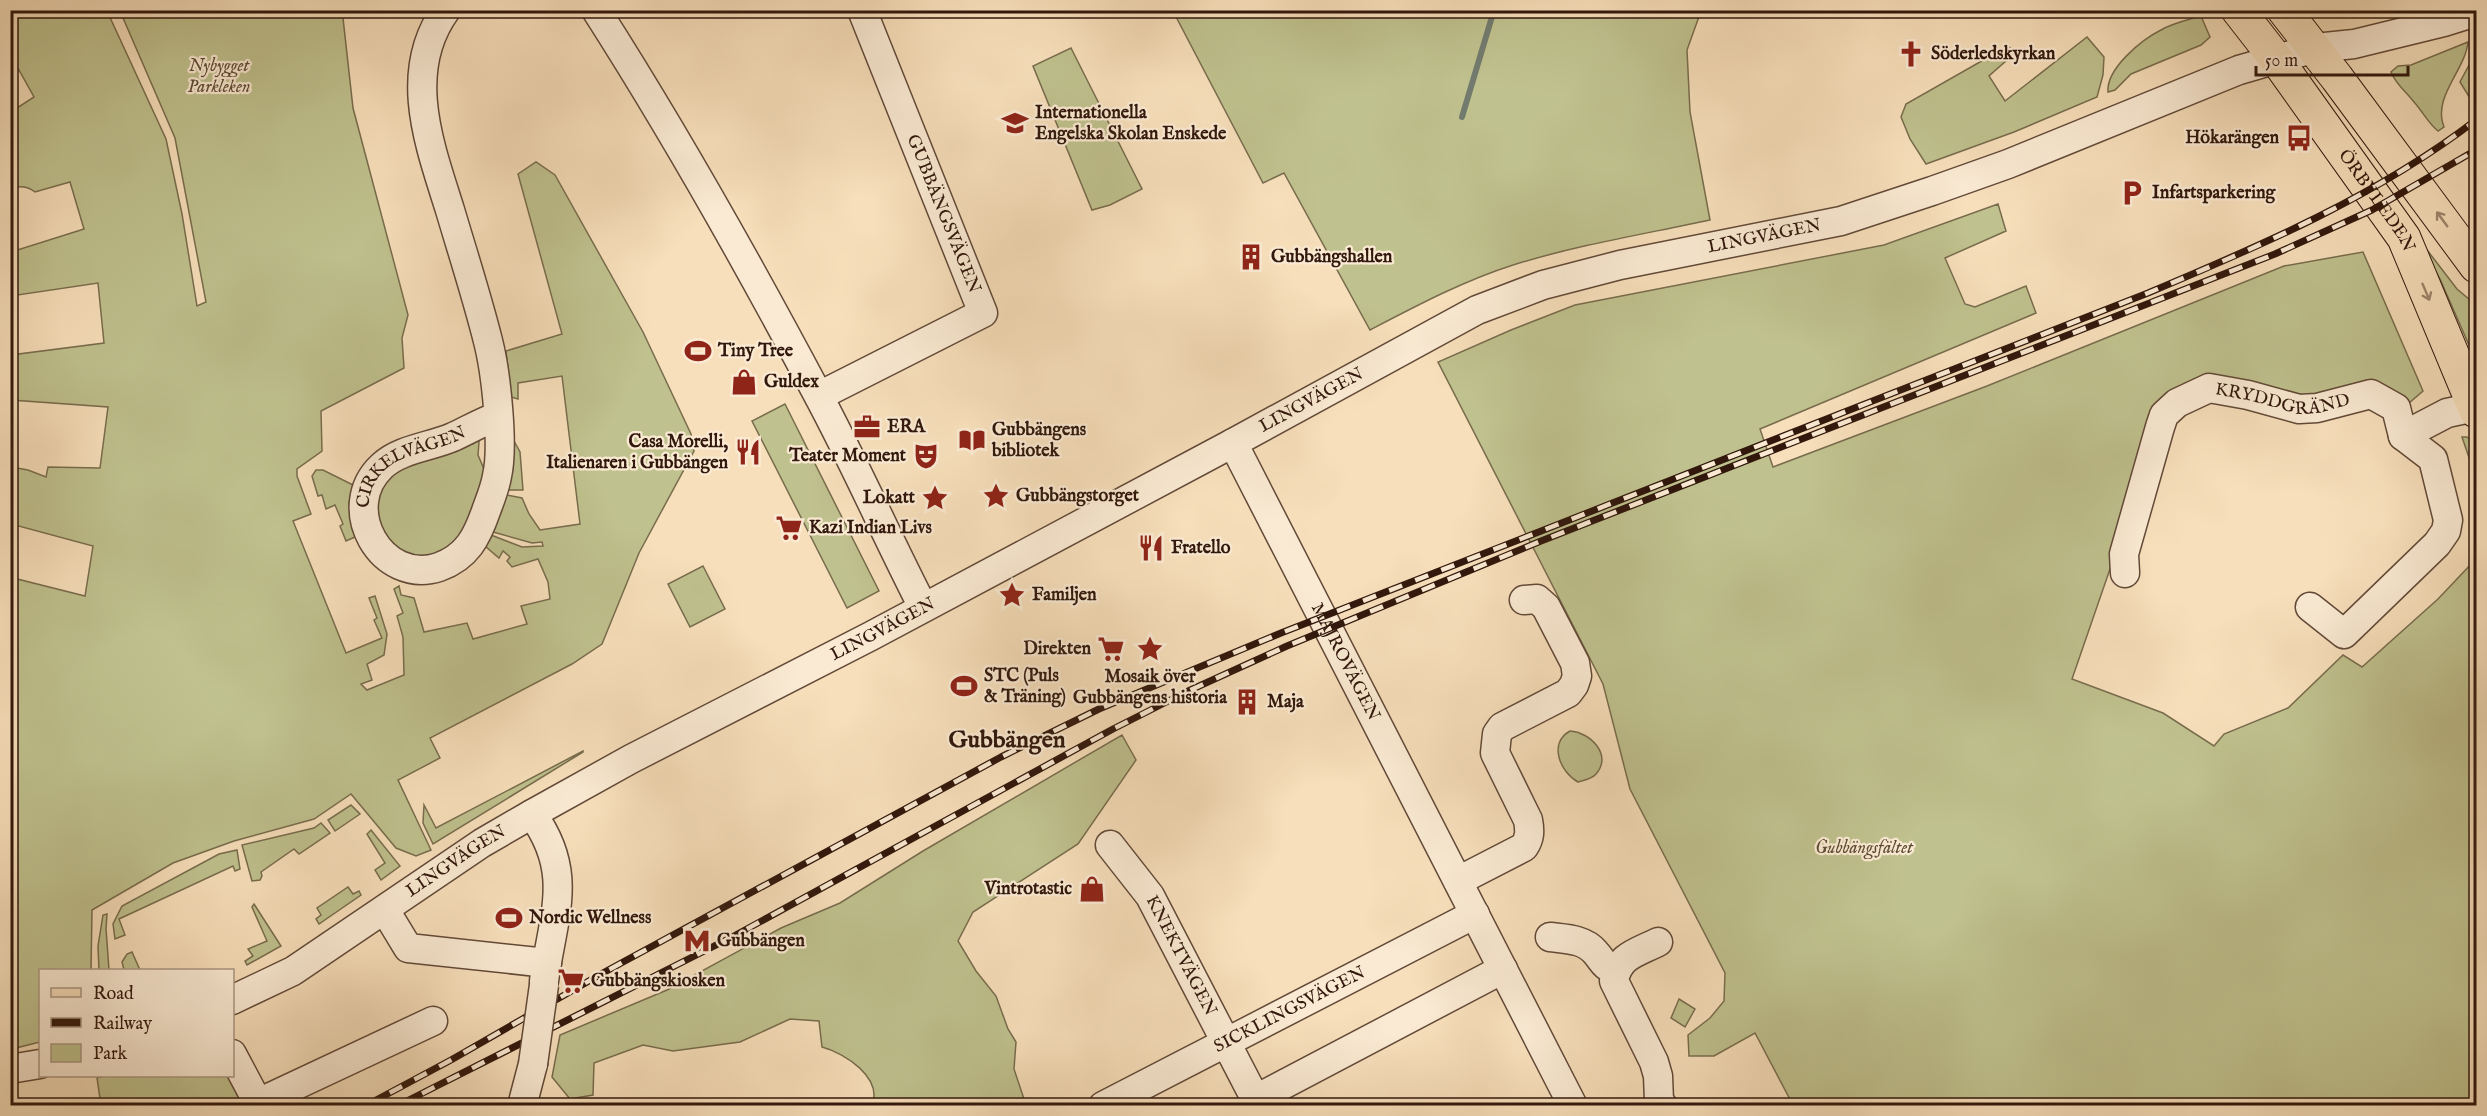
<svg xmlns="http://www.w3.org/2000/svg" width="2487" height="1116" font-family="'IM FELL English',serif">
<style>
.green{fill:#bfc18e;stroke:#786c4d;stroke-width:1.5}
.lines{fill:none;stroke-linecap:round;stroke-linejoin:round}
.stream{stroke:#727b6e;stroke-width:6}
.minor-casing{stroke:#624938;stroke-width:31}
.major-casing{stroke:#31170c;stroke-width:35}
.minor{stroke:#faead3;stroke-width:28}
.major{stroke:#f7dfbb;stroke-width:33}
.rail-casing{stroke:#31170c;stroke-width:7}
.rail{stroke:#faead3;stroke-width:4.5;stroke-dasharray:14;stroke-linecap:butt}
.minor-bridge-casing{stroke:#624938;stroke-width:31;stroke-linecap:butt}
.minor-bridge{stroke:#faead3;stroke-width:28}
.oneway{stroke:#9e856c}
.labels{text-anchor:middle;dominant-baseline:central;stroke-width:4.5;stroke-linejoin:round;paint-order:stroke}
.poi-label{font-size:18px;font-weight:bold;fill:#31170c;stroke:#faead3;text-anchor:start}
.park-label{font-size:18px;font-style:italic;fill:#5c4a33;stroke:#faead3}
.street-label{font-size:18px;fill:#31170c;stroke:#faead3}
.district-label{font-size:24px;font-weight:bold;fill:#31170c;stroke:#faead3}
</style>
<rect width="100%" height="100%" fill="#f7dfbb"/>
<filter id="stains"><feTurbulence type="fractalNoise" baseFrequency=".00333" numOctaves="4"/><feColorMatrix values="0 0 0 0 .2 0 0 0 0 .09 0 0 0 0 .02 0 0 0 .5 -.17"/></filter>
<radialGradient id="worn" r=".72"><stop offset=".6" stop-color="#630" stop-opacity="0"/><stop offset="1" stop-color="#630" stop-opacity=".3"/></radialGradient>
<g class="green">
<path d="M11 11H107L166 139 182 214 197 306 206 302 175 138 120 11H363L343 18 353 108 408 315 402 338 404 368 321 411 322 451 297 469V476L311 514 293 521 346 653 382 638 374 620 377 618 369 598 375 596 387 634 384 655 367 664 372 680 361 684 367 690 404 675 403 637 397 616 403 613 394 589 399 586 401 595 414 598 424 632 467 623 473 639 527 624 521 606 550 599 548 582 538 559 512 567 507 561 510 557 503 551 499 558 485 546 491 535 522 547 543 546 542 542 532 543 493 532 507 495 522 498 529 514 540 530 580 524 562 376 518 383V399L511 397 506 351 562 334 518 174 536 162 555 175 643 332 691 434 694 451 639 553 602 644 572 664 430 738 440 758 398 780 431 850 416 856 396 848 351 794 314 819 234 841 173 863 92 910 91 970H40V1042L16 1048 10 1028 11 592 17 579 85 596 93 546 11 524V467L28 470 46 477 48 467 100 468 108 407 11 400V355L104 343 98 283 11 296V252L84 229 70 182 35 192C27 186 20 185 11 189V112L34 97 15 63 11 65Z"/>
<path d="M1173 11H1701L1687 50 1690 112 1710 220C1645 234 1577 245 1513 265 1463 281 1416 306 1370 330L1284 173 1263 183Z"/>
<path d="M2201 16 2210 37 2201 45 2131 74 2115 90 2108 92C2106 69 2141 40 2161 30 2173 23 2188 20 2201 16Z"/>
<polygon points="2087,37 2104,57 2103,75 2097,97 2014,132 1926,164 1910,139 1901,117 1906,104 2008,46 2015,53 1989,76 2005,101"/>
<path d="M2468 42C2465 71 2432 97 2444 127L2438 131C2428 123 2423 112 2414 102 2405 90 2397 86 2391 72L2398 66 2411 65Z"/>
<polygon points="1071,48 1142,189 1110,205 1092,210 1033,66"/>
<polygon points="2476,52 2476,108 2460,82"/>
<polygon points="1998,204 2006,231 1945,258 1965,304 1975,307 2026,286 2036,313 1760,429 1773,467 1987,386 2284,266 2363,252 2423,391 2409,403 2391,391 2278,400 2167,404 2072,679 2163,713 2214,746 2224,734 2288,708 2343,655 2362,667 2438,599 2476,559 2476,1105 1793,1105 1755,1033 1714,1056 1689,1056 1688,1035 1710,1018 1724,1001 1725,973 1630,789 1603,684 1438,362 1511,330 1575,305 1884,245"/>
<polygon points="2424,246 2457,289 2476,305 2476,361 2440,279 2422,248"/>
<polygon points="785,404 879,591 847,608 752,421"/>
<polygon points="480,429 478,455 487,476 478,506 450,552 408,558 383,539 374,495 402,464"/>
<path d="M2462 437H2467C2481 447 2477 462 2476 478Z"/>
<polygon points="514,441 520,452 523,490 508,490 513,468"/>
<polygon points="316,470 323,470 353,485 349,503 355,537 346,541 340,526 343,524 335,505 326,509 322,495 318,496 312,476"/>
<polygon points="703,566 725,609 690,627 668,584"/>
<path d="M1570 731C1590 732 1613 755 1596 774 1592 779 1584 780 1578 782 1560 772 1548 743 1570 731Z"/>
<path d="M1122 735 1136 760 1078 844 973 912 958 941 976 971 996 996 1008 1029 1016 1042 1014 1069 1026 1105H872C883 1078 845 1053 822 1047L819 1021 790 1019 740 1042 673 1051 643 1045 594 1063 593 1095 570 1099 552 1077 560 1035 667 990 781 928 840 903 923 851Z"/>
<polygon points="583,751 583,752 433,844 423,823 424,805 436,828"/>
<polygon points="351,805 360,814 335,831 328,820"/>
<polygon points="321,823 330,833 299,854 294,849 261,872 262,876 260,880 252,881 242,845 314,828"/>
<polygon points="371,830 400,866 381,880 375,870 385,863 367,834"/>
<polygon points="237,850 240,869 235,871 233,866 119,919 125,935 115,939 113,924 122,906 219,854"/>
<polygon points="348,887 353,894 359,891 361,895 319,924 316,919 321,915 317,908"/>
<polygon points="254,904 281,946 247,965 245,961 253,956 248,949 267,941 252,907"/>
<polygon points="107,914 106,929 109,970 99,970 98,946 103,915"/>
<polygon points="132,952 140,970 124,970 122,962 127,954"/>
<polygon points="1679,999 1695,1009 1685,1027 1671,1018"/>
<polygon points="104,1076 232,1076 248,1105 101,1105 97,1078"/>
</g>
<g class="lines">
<polyline class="stream" points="1462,117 1494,10"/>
<g class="minor-casing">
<g id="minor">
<path id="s1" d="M446 10C401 72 430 146 450 210 463 254 477 297 488 341 496 372 504 446 497 476 495 488 490 500 486 511 477 537 467 557 439 567 382 586 337 508 382 466 400 449 430 447 453 437 468 430 482 422 498 416"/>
<path d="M596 10C676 135 749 265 818 395 855 464 887 537 923 607"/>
<polyline points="819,396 983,313 862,10"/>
<polyline points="2403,436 2447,413 2475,407"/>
<path id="s2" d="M1233 443 1573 1106"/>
<path id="s3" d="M2125 573 2124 554 2160 427 2164 415 2177 403 2209 388 2248 395 2299 409 2317 408 2371 394 2396 408 2403 436 2433 459 2448 520 2446 531 2437 544 2344 634 2310 607"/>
<path d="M532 814C575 873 553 915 544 981"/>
<path id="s4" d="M1110 845 1150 896 1259 1106"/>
<path d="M1458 881 1524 847C1530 838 1530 831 1528 820L1495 753 1497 734 1502 727 1568 693 1574 685 1577 676 1575 663 1546 607 1537 599 1524 600"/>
<polyline points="385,910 408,948 547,963"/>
<path d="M1550 937C1566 939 1584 939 1595 952 1604 962 1602 965 1616 971"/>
<path d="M1658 942C1636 953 1618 956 1614 981L1654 1062 1658 1076 1659 1101 1663 1106"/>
<path id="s5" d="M232 1000 293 971 482 843 532 814 631 759 871 636 1233 443 1477 310 1543 285 1620 265 1841 221 1932 191 2008 164 2239 70 2315 48 2354 44 2444 22 2476 12"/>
<polyline points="232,1054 258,1103 433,1021"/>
<polyline points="10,1069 40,1064"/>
<polyline points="1256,1099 1503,969"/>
<polyline points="522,1106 533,1064"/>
<path id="s6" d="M1103 1106 1475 914"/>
</g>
</g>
<g class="major-casing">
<g id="major">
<path id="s7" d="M2238 10 2277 60 2404 238 2476 411"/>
<polyline points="2284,10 2337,78 2476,266"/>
</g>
</g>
<use href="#minor" class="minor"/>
<use href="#major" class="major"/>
<g class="rail-casing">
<g id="rail">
<path d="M365 1106 451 1060 601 974 1001 757 1099 709 1281 633 2148 293C2262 245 2377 196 2476 120"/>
<polyline points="397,1106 734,936 1113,729 1186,692 1287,646 1541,541 2275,254 2372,210 2476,150"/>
</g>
</g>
<use href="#rail" class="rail"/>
<g class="minor-bridge-casing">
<polyline id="minor-bridge" points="533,1064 544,985"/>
</g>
<use href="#minor-bridge" class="minor-bridge"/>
</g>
<defs><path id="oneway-shaft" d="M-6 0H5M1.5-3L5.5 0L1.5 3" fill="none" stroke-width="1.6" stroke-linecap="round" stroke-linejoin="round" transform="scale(1.5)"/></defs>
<g class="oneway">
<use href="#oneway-shaft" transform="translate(2442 219) rotate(-126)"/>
<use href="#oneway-shaft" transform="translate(2426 292) rotate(67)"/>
</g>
<defs>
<g id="church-bare" transform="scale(2.07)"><path d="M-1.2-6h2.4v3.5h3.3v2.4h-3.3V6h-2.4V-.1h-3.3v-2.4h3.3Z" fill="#8f2418" stroke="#faead3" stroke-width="2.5" paint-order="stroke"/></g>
<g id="school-bare" transform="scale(2.07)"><path d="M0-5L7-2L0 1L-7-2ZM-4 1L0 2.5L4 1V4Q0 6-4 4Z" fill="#8f2418" stroke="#faead3" stroke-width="2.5" paint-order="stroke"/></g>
<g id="bus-bare" transform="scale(2.07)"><path d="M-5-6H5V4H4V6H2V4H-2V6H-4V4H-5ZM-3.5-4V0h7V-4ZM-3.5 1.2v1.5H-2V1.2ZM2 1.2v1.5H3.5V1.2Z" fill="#8f2418" stroke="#faead3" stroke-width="2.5" paint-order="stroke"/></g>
<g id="parking-bare" transform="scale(2.07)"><path d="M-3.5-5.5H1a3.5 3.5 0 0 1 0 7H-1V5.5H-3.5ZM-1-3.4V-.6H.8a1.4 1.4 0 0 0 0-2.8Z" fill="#8f2418" stroke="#faead3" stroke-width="2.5" paint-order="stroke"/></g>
<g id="building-bare" transform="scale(2.07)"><path d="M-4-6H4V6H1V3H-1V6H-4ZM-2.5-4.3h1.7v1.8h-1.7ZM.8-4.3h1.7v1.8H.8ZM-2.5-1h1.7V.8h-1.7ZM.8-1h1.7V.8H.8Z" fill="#8f2418" stroke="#faead3" stroke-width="2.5" paint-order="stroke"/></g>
<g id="stadium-bare" transform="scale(2.07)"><path d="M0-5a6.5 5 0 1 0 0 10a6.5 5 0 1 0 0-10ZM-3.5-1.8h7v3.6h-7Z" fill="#8f2418" stroke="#faead3" stroke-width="2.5" paint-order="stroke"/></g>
<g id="shop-bare" transform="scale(2.07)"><path d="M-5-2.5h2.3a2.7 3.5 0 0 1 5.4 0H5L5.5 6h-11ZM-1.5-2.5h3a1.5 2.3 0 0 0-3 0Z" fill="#8f2418" stroke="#faead3" stroke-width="2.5" paint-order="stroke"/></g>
<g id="office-bare" transform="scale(2.07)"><path d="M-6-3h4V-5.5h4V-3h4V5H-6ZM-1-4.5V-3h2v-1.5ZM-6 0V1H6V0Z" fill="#8f2418" stroke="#faead3" stroke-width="2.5" paint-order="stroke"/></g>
<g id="library-bare" transform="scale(2.07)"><path d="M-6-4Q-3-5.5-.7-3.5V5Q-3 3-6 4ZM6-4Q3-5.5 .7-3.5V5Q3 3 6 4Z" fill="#8f2418" stroke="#faead3" stroke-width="2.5" paint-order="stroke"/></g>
<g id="restaurant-bare" transform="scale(2.07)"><path d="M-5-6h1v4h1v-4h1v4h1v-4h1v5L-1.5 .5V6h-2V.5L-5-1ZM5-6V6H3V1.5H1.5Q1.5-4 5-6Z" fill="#8f2418" stroke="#faead3" stroke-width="2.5" paint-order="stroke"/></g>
<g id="theatre-bare" transform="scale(2.07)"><path d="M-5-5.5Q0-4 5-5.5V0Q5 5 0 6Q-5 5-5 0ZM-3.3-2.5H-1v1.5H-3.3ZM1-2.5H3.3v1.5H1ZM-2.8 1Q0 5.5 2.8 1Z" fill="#8f2418" stroke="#faead3" stroke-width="2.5" paint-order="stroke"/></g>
<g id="sight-bare" transform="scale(2.07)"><path d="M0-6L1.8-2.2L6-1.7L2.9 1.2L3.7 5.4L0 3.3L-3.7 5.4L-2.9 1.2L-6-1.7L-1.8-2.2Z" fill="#8f2418" stroke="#faead3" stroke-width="2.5" paint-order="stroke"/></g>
<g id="supermarket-bare" transform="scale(2.07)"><path d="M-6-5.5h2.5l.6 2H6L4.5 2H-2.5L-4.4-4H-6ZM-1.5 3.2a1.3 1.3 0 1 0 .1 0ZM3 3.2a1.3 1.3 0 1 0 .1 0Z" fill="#8f2418" stroke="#faead3" stroke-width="2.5" paint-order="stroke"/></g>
<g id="metro-bare" transform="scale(2.07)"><path d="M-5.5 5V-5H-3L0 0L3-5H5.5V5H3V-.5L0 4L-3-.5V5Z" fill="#8f2418" stroke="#faead3" stroke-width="2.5" paint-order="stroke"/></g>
</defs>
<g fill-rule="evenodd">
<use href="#church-bare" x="1911" y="54"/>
<use href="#school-bare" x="1015" y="123"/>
<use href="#bus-bare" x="2299" y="138"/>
<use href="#parking-bare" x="2132" y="193"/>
<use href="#building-bare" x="1251" y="257"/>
<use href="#stadium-bare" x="698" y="351"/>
<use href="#shop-bare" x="744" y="382"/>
<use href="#office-bare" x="867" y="427"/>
<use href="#library-bare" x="972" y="440"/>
<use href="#restaurant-bare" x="748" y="452"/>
<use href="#theatre-bare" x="926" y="456"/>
<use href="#sight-bare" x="996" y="496"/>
<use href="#sight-bare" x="935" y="498"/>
<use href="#supermarket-bare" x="789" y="528"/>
<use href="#restaurant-bare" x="1151" y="548"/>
<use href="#sight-bare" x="1012" y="595"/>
<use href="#supermarket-bare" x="1111" y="649"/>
<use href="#sight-bare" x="1150" y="649"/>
<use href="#stadium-bare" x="964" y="686"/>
<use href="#building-bare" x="1247" y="702"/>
<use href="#shop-bare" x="1092" y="889"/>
<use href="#stadium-bare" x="509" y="918"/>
<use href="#metro-bare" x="697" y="941"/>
<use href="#supermarket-bare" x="571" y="981"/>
</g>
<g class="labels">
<g class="poi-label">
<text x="1931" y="54">Söderledskyrkan</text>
<text x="1035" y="113">Internationella<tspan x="1035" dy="21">Engelska Skolan Enskede</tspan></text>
<text x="2279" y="138" text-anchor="end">Hökarängen</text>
<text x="2152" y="193">Infartsparkering</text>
<text x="1271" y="257">Gubbängshallen</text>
<text x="718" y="351">Tiny Tree</text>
<text x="764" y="382">Guldex</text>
<text x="887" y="427">ERA</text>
<text x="992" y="430">Gubbängens<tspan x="992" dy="21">bibliotek</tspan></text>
<text x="728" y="442" text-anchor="end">Casa Morelli,<tspan x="728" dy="21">Italienaren i Gubbängen</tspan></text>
<text x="906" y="456" text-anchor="end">Teater Moment</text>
<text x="1016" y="496">Gubbängstorget</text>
<text x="915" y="498" text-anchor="end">Lokatt</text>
<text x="809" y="528">Kazi Indian Livs</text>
<text x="1171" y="548">Fratello</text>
<text x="1032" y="595">Familjen</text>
<text x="1091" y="649" text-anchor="end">Direkten</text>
<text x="984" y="676">STC (Puls<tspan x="984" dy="21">&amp; Träning)</tspan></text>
<text x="1150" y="677" text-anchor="middle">Mosaik över<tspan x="1150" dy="21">Gubbängens historia</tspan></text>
<text x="1267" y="702">Maja</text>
<text x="1072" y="889" text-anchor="end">Vintrotastic</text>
<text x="529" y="918">Nordic Wellness</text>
<text x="717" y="941">Gubbängen</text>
<text x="591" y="981">Gubbängskiosken</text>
</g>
<g class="park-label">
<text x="219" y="66">Nybygget<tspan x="219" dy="21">Parkleken</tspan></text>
<text x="1864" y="848">Gubbängsfältet</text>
</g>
<g class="street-label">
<text stroke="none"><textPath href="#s7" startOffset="236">ÖRBYLEDEN</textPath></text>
<text transform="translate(943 214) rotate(68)">GUBBÄNGSVÄGEN</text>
<text stroke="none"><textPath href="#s5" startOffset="1722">LINGVÄGEN</textPath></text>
<text stroke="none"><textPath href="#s3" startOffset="292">KRYDDGRÄND</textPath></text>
<text stroke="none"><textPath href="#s5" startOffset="1236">LINGVÄGEN</textPath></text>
<text stroke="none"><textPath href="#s1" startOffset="774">CIRKELVÄGEN</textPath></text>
<text stroke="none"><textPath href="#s5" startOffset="750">LINGVÄGEN</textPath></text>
<text stroke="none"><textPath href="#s2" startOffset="246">MAJROVÄGEN</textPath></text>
<text stroke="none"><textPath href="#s5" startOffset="264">LINGVÄGEN</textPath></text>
<text stroke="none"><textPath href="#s4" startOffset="132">KNEKTVÄGEN</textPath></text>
<text stroke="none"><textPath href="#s6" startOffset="210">SICKLINGSVÄGEN</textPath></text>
</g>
<g class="district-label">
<text x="1007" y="740">Gubbängen</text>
</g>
</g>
<rect width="2487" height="1116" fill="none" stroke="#f7dfbb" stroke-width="36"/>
<rect x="12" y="12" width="2463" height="1092" fill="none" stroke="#31170c" stroke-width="3"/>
<rect x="18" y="18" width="2451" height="1080" fill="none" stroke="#31170c" stroke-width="1.5"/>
<rect x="39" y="969" width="195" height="108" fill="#faead3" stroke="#aa9683" stroke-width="1.5"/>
<rect x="51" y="988" width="30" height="9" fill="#f7dfbb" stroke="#aa9683" stroke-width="1.5"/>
<text x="93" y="999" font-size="18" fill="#31170c">Road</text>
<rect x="51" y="1018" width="30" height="9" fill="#31170c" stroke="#aa9683" stroke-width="1.5"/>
<text x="93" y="1029" font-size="18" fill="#31170c">Railway</text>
<rect x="51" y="1044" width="30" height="18" fill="#bfc18e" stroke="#aa9683" stroke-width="1.5"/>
<text x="93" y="1059" font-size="18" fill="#31170c">Park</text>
<path d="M2256 66v9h152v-9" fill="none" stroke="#31170c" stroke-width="3"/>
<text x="2265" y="66" font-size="18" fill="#31170c" stroke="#faead3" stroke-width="4.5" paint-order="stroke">50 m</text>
<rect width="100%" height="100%" filter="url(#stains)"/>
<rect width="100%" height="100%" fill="url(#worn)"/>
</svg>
